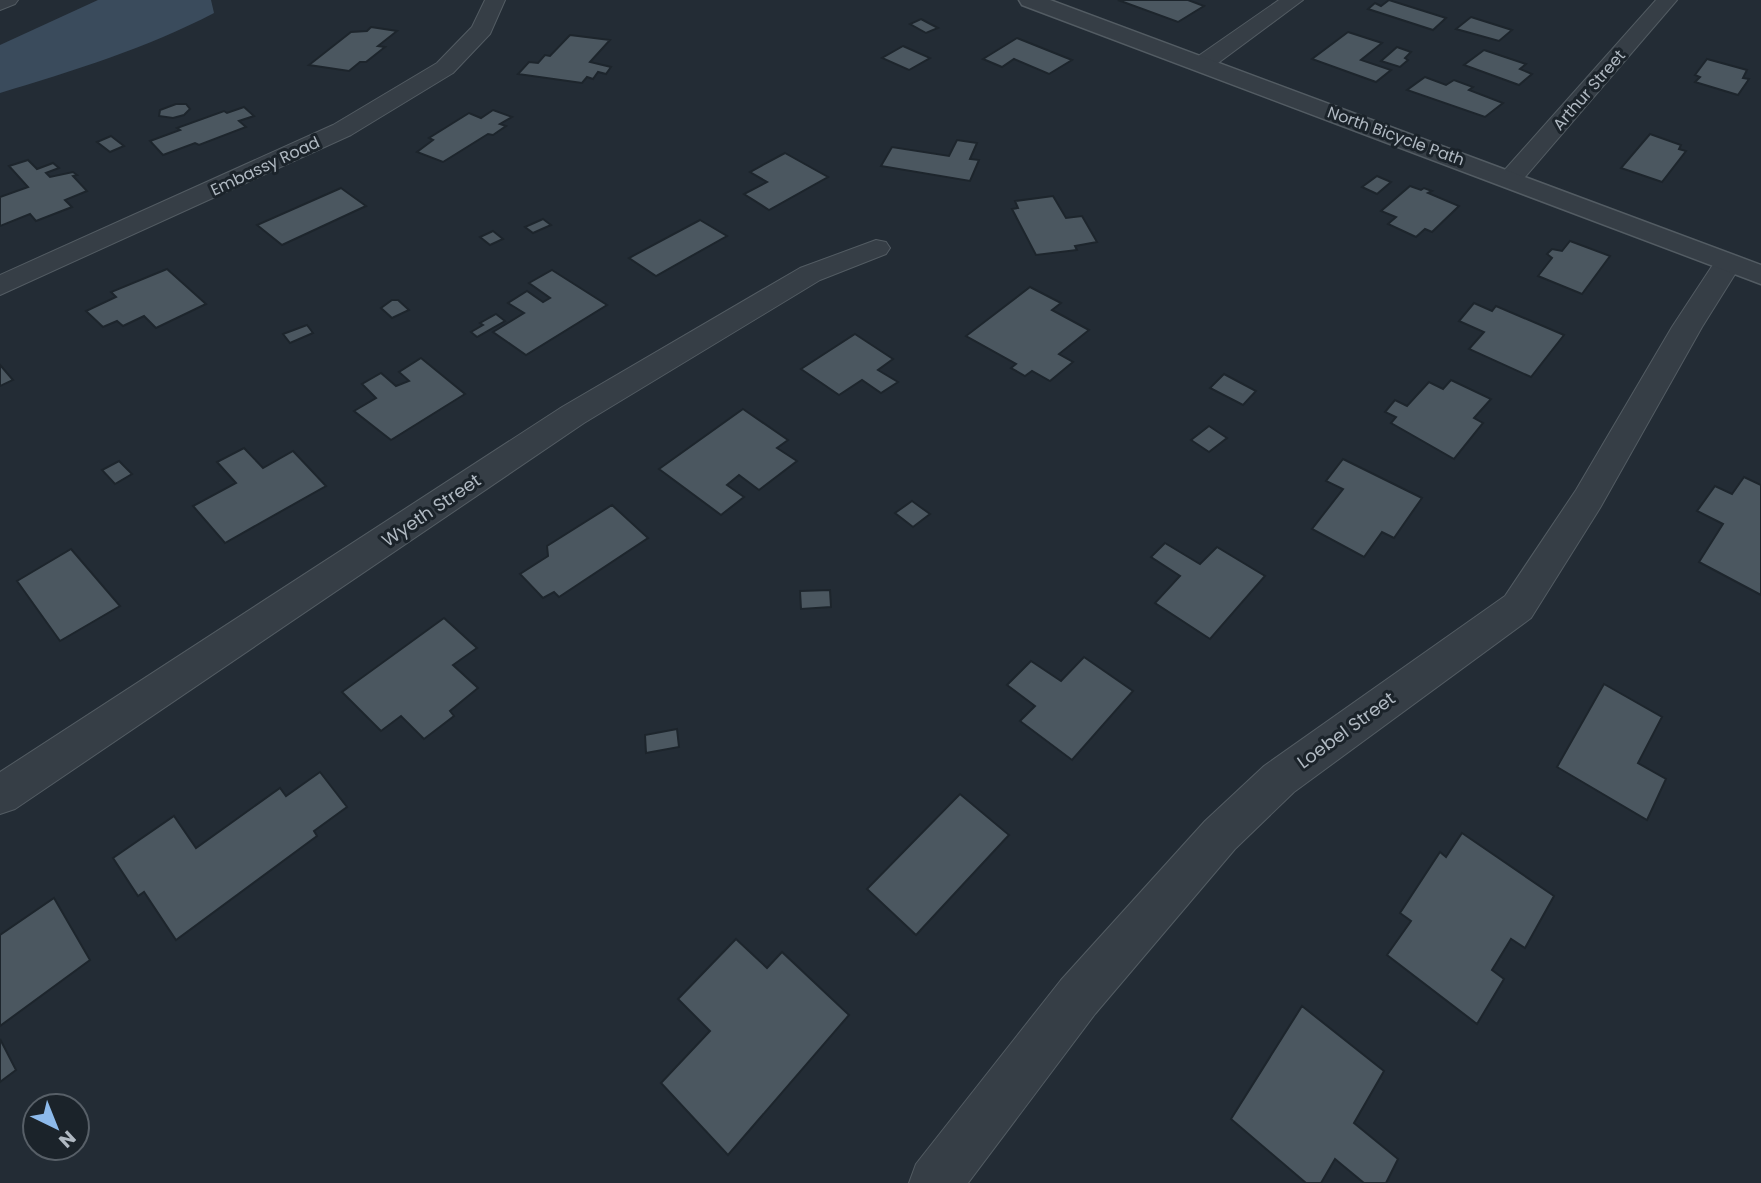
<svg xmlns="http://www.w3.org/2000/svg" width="1761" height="1183" font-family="Poppins,sans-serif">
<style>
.water{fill:#3a4b5c}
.building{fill:#4b5760;stroke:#1d252c;stroke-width:2}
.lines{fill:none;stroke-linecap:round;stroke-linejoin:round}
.minor-casing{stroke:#535c63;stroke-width:2}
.tertiary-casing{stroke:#535c63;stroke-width:3}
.minor{fill:#363e46;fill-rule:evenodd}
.tertiary{fill:#363e46;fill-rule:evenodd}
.labels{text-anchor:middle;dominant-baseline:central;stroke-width:6;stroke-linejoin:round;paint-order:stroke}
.far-street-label{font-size:16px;fill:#b0b9c2;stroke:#1b232a}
.street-label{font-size:18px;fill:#b0b9c2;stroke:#1b232a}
</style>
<rect width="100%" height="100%" fill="#232c35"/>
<path class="water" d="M98 0H211L214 13C147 48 72 71 0 93V45Z"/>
<g class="building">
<polygon points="1118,0 1188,0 1204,6 1178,22"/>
<polygon points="1389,0 1446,18 1433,30 1368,9 1375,3 1381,6"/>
<polygon points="1471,17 1512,30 1499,41 1456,29"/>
<polygon points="921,19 938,28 926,33 910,24"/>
<polygon points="371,27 397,31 378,46 385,47 366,62 360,62 349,71 309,65 351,32 367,31"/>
<polygon points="1348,32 1382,43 1361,60 1391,70 1376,82 1312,59"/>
<polygon points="570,35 610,40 590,62 611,67 606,74 598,72 593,79 587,77 582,83 518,74 529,62 538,63 545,55 550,56"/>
<polygon points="1017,38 1072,60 1049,74 1014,59 1002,67 983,59"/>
<polygon points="903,46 930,58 909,70 882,58"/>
<polygon points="1397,47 1411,52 1405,58 1408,60 1400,67 1381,61"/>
<polygon points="1484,50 1526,64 1520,69 1532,74 1519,85 1464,65"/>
<polygon points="1707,59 1747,70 1743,78 1749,79 1738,95 1695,82 1700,77 1695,75"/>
<polygon points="1425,77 1446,85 1454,80 1473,87 1469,90 1503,103 1485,117 1407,90"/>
<polygon points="176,104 186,104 190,109 184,115 173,118 159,116 160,110"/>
<polygon points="244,107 254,116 239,121 246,127 199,145 195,143 163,155 150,141 180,130 177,128 224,111 227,113"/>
<polygon points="493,110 512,117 500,124 506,126 493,135 488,134 443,162 417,152 433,140 429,138 469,113 481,118"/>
<polygon points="1650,134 1681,145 1679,149 1686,151 1662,182 1621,168"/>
<polygon points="111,136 124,146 110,152 97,142"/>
<polygon points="957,140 977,143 970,159 979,160 970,181 881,166 892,147 949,156"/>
<polygon points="785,153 828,177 769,210 744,194 767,182 750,172"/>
<polygon points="28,160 37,169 53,163 59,168 46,173 50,177 73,172 77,175 73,176 87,191 65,200 72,207 36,221 30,214 0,226 0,197 28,187 9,166"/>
<polygon points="1377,176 1391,182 1377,194 1362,187"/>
<polygon points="1410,186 1421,190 1424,188 1432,191 1428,193 1459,206 1432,232 1425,229 1416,237 1388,224 1396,217 1381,211"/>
<polygon points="341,188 366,206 282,245 257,225"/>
<polygon points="1053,196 1066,218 1082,216 1097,242 1075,246 1077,250 1036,255 1012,209 1018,208 1015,201"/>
<polygon points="543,219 551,225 533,233 525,227"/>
<polygon points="700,220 727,236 656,276 629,258"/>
<polygon points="493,231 503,239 490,245 480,237"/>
<polygon points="1570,241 1610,256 1582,294 1538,276 1552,258 1547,254 1552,249 1562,251"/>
<polygon points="167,269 206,304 156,328 144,316 123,326 117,321 103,327 86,311 116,297 111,292"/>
<polygon points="552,270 607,305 526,355 493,332 524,313 508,303 527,291 543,302 550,298 529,283"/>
<polygon points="1030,287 1061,303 1052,310 1089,330 1059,354 1073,362 1050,381 1032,371 1025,376 1011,368 1016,364 966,336"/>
<polygon points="392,300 398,300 409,310 392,318 381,308"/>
<polygon points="1474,303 1492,311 1496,306 1564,335 1531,377 1469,349 1484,332 1459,321"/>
<polygon points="496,314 505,321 477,337 471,332 483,325 480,323"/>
<polygon points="307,325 313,333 290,343 283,334"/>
<polygon points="855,334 893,359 878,370 898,382 881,393 862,380 839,395 801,369"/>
<polygon points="421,358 465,394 391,440 354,411 376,398 362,384 381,373 396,386 409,381 399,372"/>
<polygon points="0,365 13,380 0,386"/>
<polygon points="1224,374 1256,391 1243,405 1210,388"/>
<polygon points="1451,380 1491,399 1474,418 1483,423 1454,459 1391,423 1396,417 1385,412 1395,400 1407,406 1429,382 1443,389"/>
<polygon points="743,409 788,440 777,448 797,461 759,490 739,475 727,485 744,497 721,515 659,469"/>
<polygon points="1209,426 1227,438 1209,452 1191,440"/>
<polygon points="244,448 263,468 293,451 326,486 225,543 193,506 236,483 217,462"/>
<polygon points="1343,459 1422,498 1394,538 1382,532 1364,557 1312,529 1343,489 1326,481"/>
<polygon points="119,461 132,474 115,484 102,470"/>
<polygon points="1744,477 1761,485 1761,595 1699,562 1723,524 1697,511 1715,486 1732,494"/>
<polygon points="912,501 930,514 913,527 895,513"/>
<polygon points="612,505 648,538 559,597 554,592 543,598 520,574 548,556 547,546"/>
<polygon points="1165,543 1200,564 1217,547 1265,576 1210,639 1155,603 1180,576 1151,557"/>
<polygon points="71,549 120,606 60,641 17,581"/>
<polygon points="830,590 831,607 801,609 800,591"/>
<polygon points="444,618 477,648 453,665 478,688 450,711 454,716 424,739 401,716 381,731 342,692"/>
<polygon points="1084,657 1133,691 1072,760 1020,721 1035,706 1007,685 1031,661 1061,681"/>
<polygon points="1604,684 1662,717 1638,763 1666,779 1647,820 1557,767"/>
<polygon points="677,729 679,747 646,753 645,735"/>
<polygon points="320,772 347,807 314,831 317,836 176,940 144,892 138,896 113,858 174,816 196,848 280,788 286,796"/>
<polygon points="960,794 1009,835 916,935 867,889"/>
<polygon points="1462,833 1554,896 1525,948 1511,939 1492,970 1504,979 1477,1024 1387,955 1411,921 1400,913 1440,852 1446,857"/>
<polygon points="54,898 90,960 0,1026 0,935"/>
<polygon points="736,939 767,968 782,952 849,1015 728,1155 661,1083 710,1031 678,999"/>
<polygon points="1302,1006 1384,1071 1354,1123 1398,1159 1386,1183 1364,1183 1335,1159 1321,1183 1306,1183 1231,1119"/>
<polygon points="0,1039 16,1070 0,1082"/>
</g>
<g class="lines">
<g class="minor-casing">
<g id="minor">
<polygon points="0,0 18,0 15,4 0,10"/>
<polygon points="485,0 505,0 490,34 453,73 351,135 0,295 0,275 333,125 437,63 472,27"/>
<polygon points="1279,0 1303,0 1210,69 1194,69 1191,64 1194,59"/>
<polygon points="1656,0 1677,0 1519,184 1510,187 1501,184 1497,179 1501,174"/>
<polygon points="876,240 886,242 890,248 886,254 820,280 584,423 15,809 0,814 0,772 562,407 800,268"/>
<polygon points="1728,255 1738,257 1742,263 1702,327 1600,508 1531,618 1294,792 1235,849 1095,1014 968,1183 909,1183 916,1164 1061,980 1205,821 1264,766 1505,596 1576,490 1672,327 1718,257"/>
</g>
</g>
<g class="tertiary-casing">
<polygon id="tertiary" points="1019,0 1050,0 1761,265 1761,284 1022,5"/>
</g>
<use href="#minor" class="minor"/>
<use href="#tertiary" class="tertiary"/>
</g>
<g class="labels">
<g class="far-street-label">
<text transform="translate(1589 90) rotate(-49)">Arthur Street</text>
<text transform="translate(1396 136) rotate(20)">North Bicycle Path</text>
<text transform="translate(265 166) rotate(-25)">Embassy Road</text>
</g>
<g class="street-label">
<text transform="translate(431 510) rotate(-34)">Wyeth Street</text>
<text transform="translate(1346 730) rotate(-36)">Loebel Street</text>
</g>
</g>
<g transform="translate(56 1127) rotate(137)"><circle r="33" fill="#1b232a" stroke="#575f67" stroke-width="2"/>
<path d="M0-5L12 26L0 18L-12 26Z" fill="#8dbaeb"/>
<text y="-10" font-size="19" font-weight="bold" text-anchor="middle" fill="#b0b9c2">N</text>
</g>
</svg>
